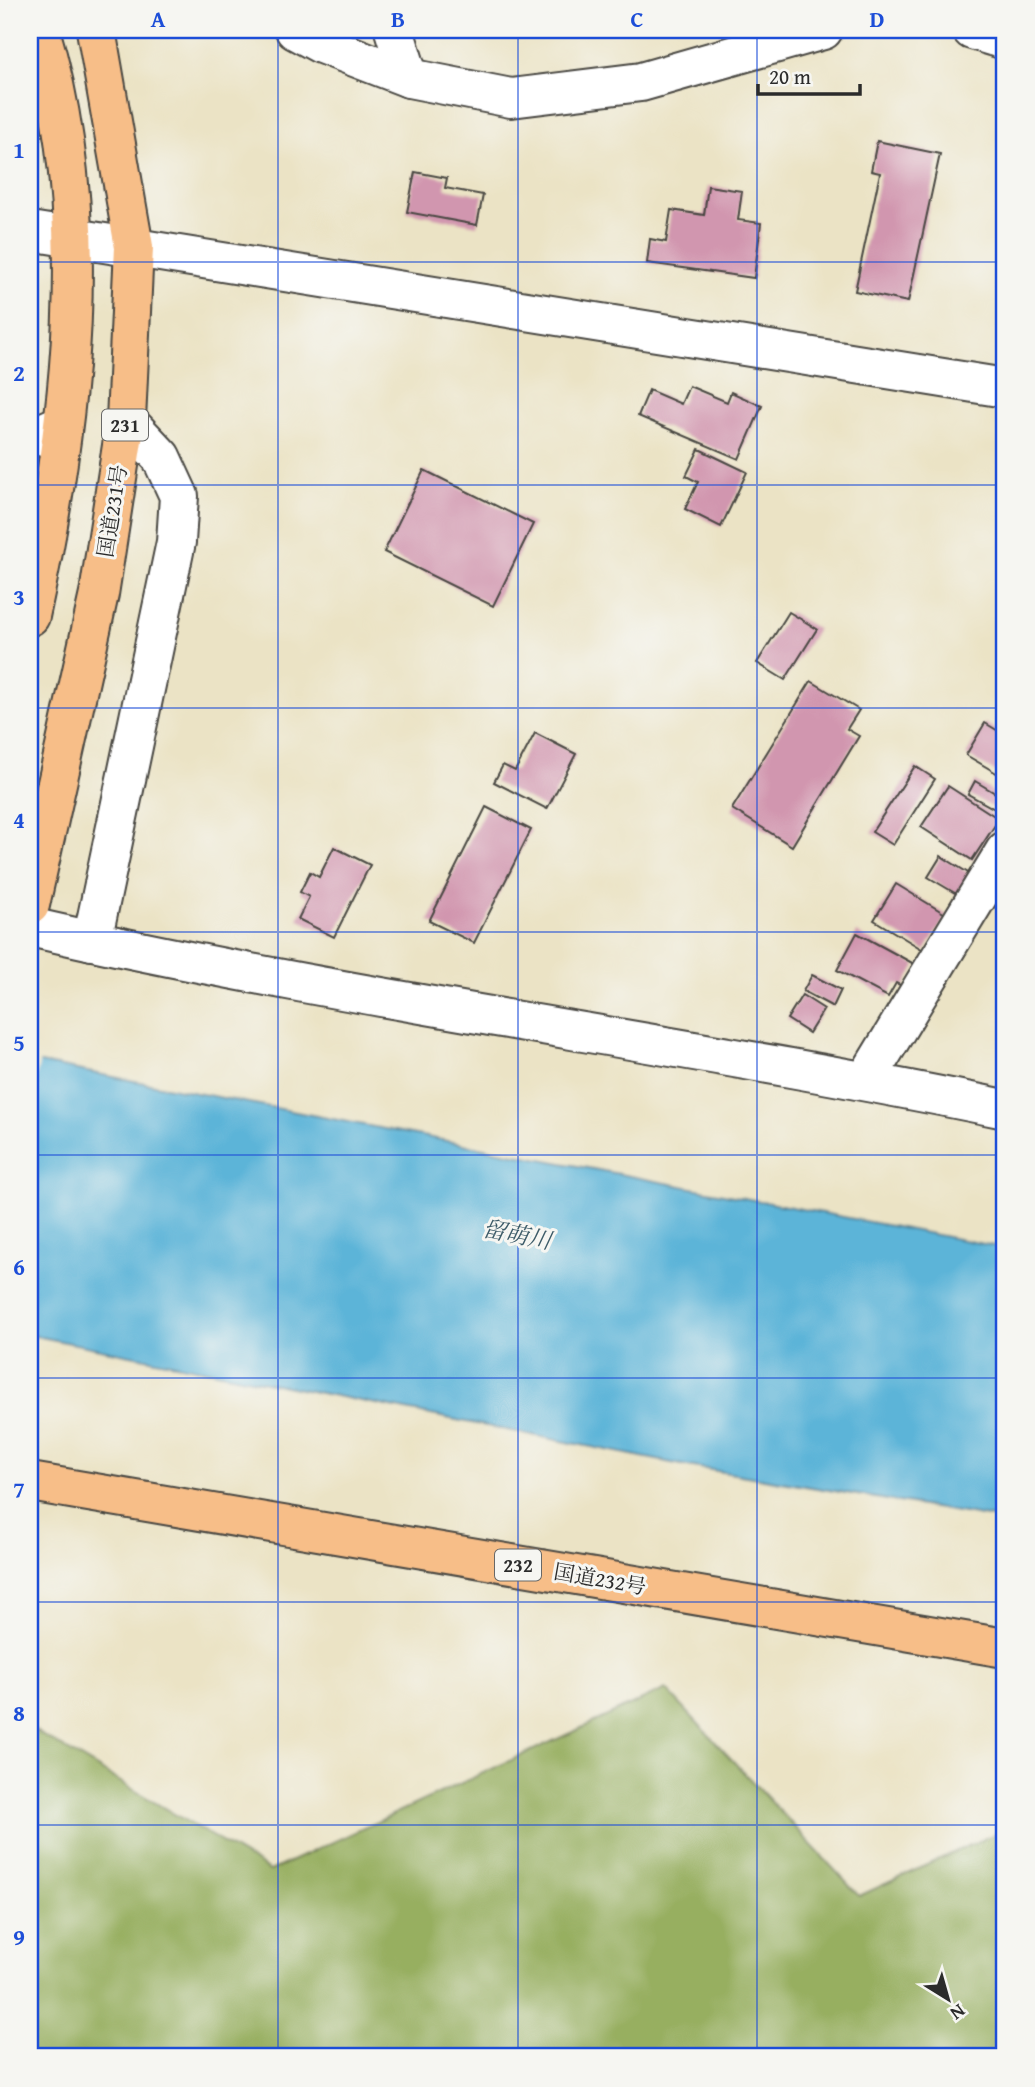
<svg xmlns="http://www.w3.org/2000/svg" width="1035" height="2087" font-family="'Gentium Book Plus','Noto Serif JP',serif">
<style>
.forest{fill:#97af60;stroke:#616d46;stroke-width:2}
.water{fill:#5bb4d8;stroke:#437082;stroke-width:2}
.pier{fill:#ebe3c5}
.building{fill:#d196af}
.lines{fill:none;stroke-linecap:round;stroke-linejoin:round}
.minor-casing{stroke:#484742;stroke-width:42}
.highway-casing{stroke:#484742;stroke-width:42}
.minor{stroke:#fff;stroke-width:38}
.highway{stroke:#f7be88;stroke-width:38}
.grid{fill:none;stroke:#1d4ed8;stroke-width:2;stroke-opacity:0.55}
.labels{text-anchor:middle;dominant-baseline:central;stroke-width:6;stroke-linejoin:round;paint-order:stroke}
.shield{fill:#f6f6f2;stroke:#686867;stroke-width:2}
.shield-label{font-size:19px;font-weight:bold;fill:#2b2b2b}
.street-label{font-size:21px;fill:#2b2b2b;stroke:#f6f6f2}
.water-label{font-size:23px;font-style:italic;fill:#3c5b68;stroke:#f6f6f2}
.neatline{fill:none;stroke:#1d4ed8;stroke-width:2.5}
.grid-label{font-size:23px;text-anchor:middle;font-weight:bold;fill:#1d4ed8}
</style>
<rect width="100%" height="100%" fill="#f6f6f2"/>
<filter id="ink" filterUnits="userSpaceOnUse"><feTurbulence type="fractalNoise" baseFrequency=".0143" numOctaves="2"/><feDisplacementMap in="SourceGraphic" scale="14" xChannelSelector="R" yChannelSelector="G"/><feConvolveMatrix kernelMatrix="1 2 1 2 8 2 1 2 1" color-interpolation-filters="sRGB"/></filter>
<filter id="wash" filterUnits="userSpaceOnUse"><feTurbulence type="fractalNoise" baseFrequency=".00686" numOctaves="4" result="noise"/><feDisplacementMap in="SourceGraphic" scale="28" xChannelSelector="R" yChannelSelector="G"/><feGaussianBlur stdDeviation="1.57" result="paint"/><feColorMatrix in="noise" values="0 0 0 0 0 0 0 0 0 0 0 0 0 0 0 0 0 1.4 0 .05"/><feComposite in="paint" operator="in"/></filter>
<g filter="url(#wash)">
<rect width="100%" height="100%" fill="#ebe3c5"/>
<polygon class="forest" points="666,1689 859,1896 1005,1829 1005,2057 30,2057 30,1728 270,1871"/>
<polygon class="water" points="30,1061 1005,1248 1005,1520 682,1465 30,1335"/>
<polygon class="pier" points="30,1058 40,1060 30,1104"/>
<g id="blocks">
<g class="building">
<polygon points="877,141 940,154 908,302 855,291 880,173 871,171"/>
<polygon points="415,172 447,178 445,188 483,195 477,225 407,212"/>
<polygon points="708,186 742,191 738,220 761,223 754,278 647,263 650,239 666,242 671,210 704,215"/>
<polygon points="689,386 727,402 731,392 762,406 739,459 638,416 649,390 681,404"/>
<polygon points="699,449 747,472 721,527 685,509 698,482 686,476"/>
<polygon points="424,470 533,524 493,606 384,552"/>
<polygon points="789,612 817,629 785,680 757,663"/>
<polygon points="811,681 859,710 847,729 859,736 792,846 732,809"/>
<polygon points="985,723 1005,735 1005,778 966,755"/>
<polygon points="535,733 576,754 547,809 494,782 503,765 515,771"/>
<polygon points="915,766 935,779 893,845 872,832"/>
<polygon points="975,781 1005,799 1002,813 968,794"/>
<polygon points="948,786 999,819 972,860 921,827"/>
<polygon points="486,807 531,830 474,943 429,921"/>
<polygon points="334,847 370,865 334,937 298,919 309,897 300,892 310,872 319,877"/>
<polygon points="941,856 973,876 960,896 928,877"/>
<polygon points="896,884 947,915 925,951 874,920"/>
<polygon points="857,933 916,965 904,987 896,983 888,997 837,970"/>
<polygon points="812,975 841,990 833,1007 803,991"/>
<polygon points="802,995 824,1009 809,1033 787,1019"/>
</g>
</g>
</g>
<g filter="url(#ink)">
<use href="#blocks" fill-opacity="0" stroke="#484742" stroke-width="2"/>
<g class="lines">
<g class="minor-casing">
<g id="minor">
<polyline points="295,30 321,44 409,78 511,98 641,82 823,30"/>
<polyline points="394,30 409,78"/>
<polyline points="972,30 1005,40"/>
<polyline points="30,231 1005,388"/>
<polyline points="30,438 62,424"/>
<path d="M30 927C352 1001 681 1042 1005 1109"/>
<polyline points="92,941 176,542 179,496 161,457 126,420"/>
<polyline points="866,1080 1005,851"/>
</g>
</g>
<g class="highway-casing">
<g id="highway">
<path d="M30 616C71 426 97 219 40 30"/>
<polyline points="30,905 99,594 126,420 134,247 96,30"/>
<polyline points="30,1482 1005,1648"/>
</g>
</g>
<use href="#minor" class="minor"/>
<use href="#highway" class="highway"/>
</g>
</g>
<path class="grid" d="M278 30V2057M518 30V2057M757 30V2057M30 262H1005M30 485H1005M30 708H1005M30 932H1005M30 1155H1005M30 1378H1005M30 1602H1005M30 1825H1005"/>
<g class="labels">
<g class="shield">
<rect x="102" y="409.5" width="46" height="31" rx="5"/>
<rect x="495" y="1549.5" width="46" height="31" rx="5"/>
</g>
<g class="shield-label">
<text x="125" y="425">231</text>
<text x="518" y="1565">232</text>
</g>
<g class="street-label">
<text transform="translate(112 511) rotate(-81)">国道231号</text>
<text transform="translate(600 1579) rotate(10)">国道232号</text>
</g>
<g class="water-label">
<text transform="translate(517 1234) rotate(11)">留萌川</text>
</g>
</g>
<rect width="1035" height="2087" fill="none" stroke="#f6f6f2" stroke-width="77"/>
<g transform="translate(948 1999) rotate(143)" stroke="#f6f6f2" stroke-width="5" paint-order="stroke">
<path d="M0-5L12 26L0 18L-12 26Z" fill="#2b2b2b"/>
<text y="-10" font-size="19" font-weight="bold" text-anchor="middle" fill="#2b2b2b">N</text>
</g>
<path d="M758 84v10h102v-10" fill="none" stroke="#2b2b2b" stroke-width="3.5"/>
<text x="769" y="84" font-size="21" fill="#2b2b2b" stroke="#f6f6f2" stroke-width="5" paint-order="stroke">20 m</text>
<rect x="38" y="38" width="958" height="2010" class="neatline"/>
<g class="grid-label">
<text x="158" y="27">A</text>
<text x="398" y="27">B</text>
<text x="637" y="27">C</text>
<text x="877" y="27">D</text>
<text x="19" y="158">1</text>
<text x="19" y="381">2</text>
<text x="19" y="605">3</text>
<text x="19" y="828">4</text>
<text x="19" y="1051">5</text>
<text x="19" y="1275">6</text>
<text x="19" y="1498">7</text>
<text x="19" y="1721">8</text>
<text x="19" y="1945">9</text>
</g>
</svg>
